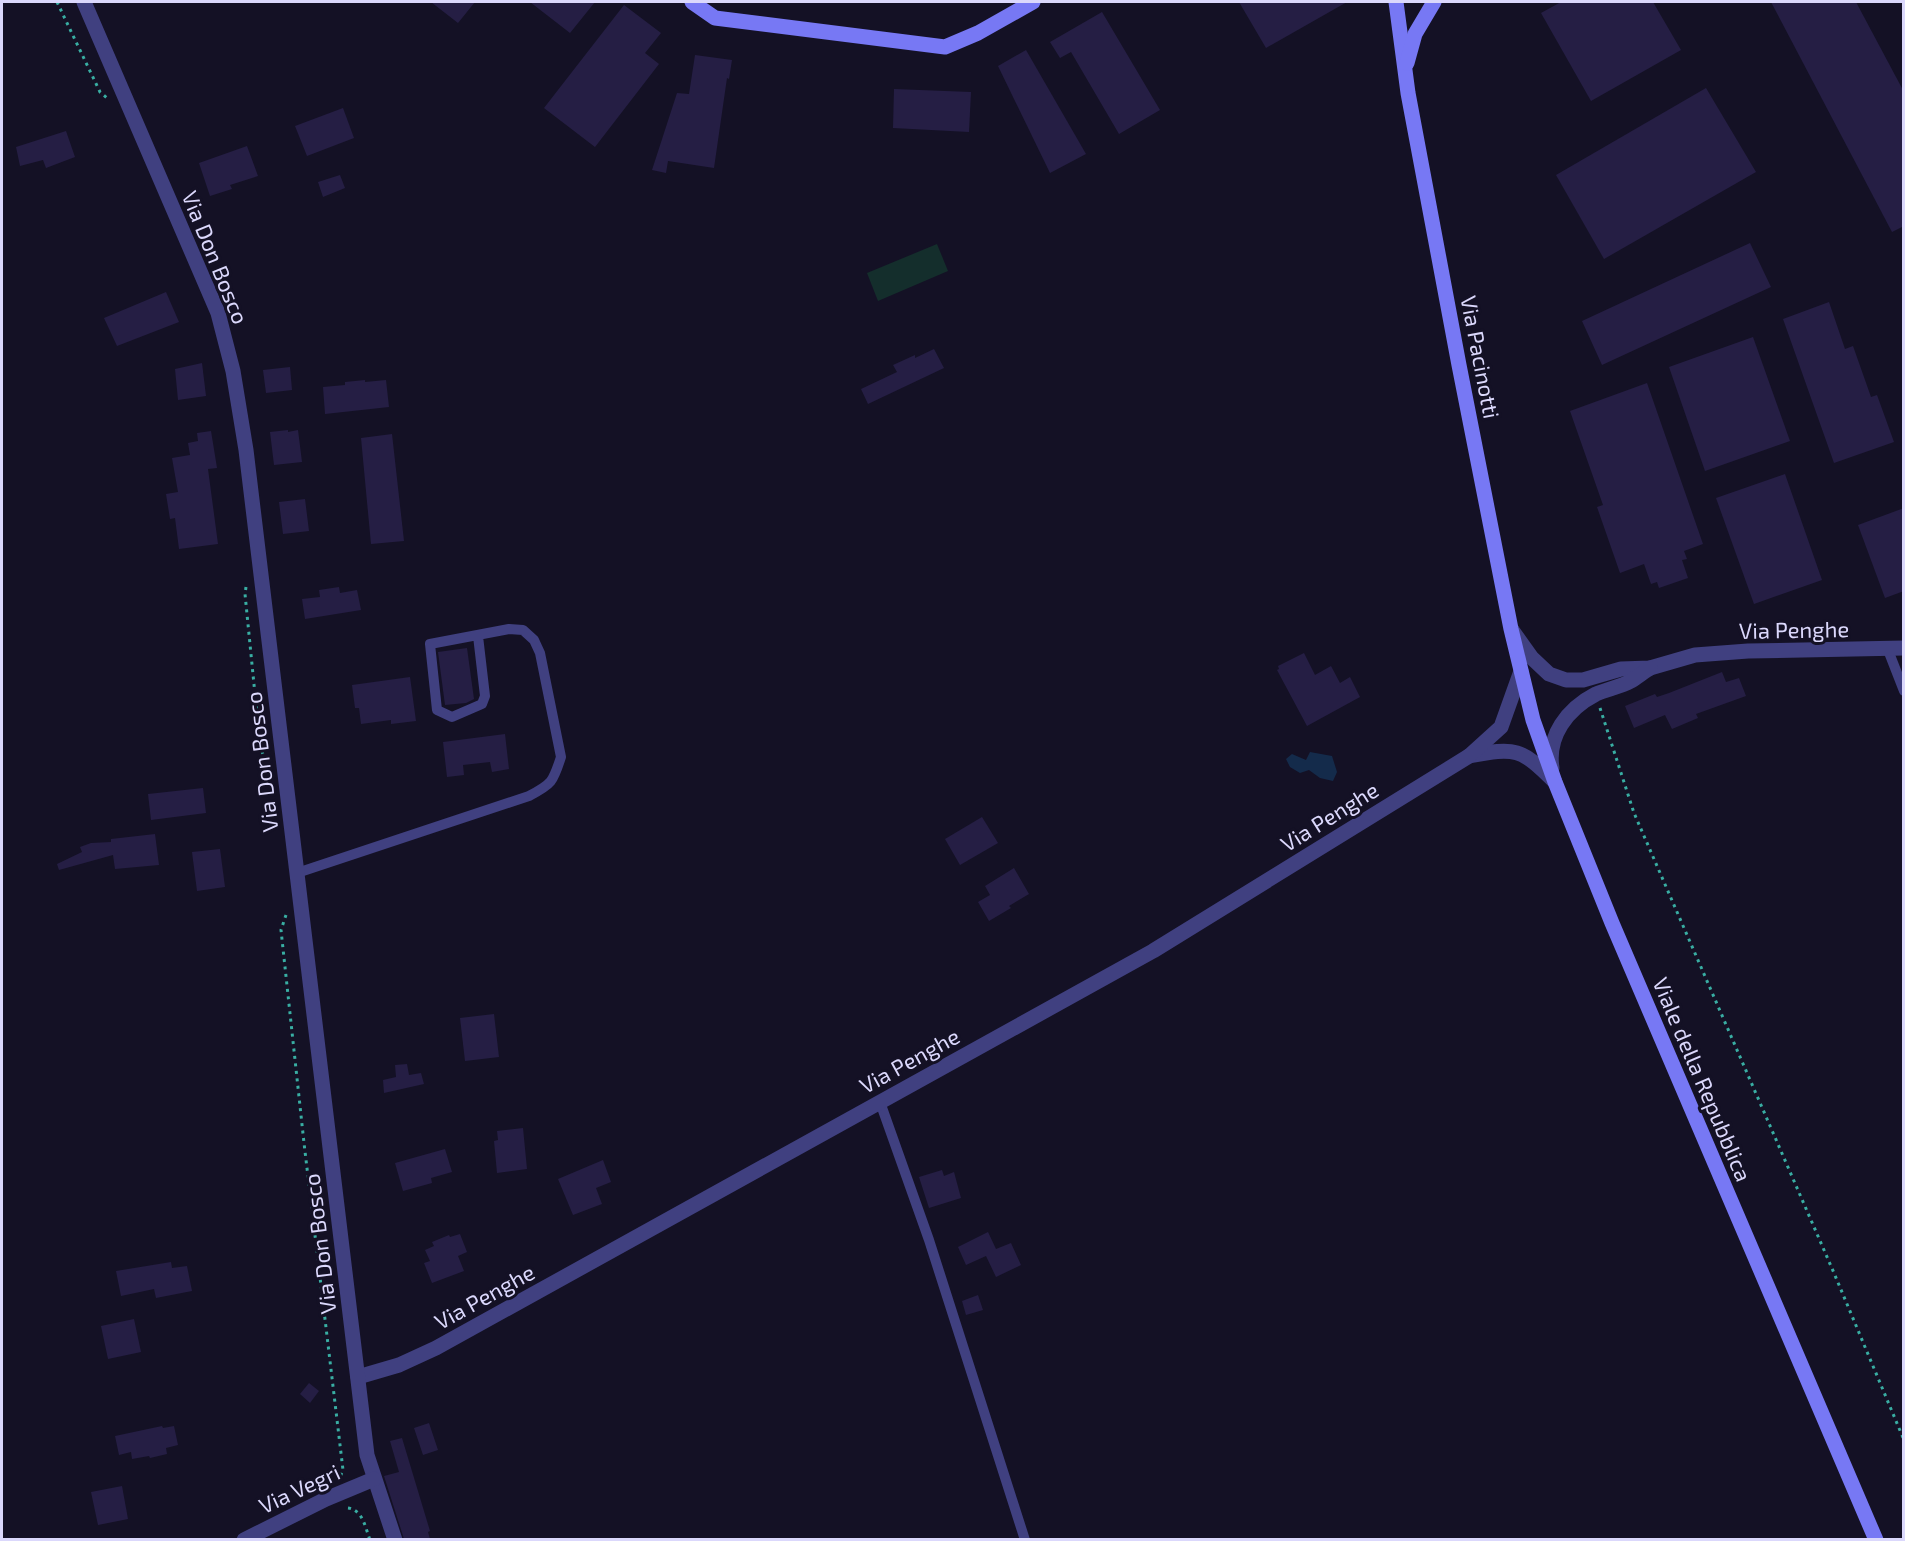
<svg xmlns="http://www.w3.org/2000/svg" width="1905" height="1541" font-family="'Exo 2',sans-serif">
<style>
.green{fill:#142e2c}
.water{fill:#142b4b}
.building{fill:#251e44}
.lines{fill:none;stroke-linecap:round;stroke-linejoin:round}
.path{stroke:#39aea3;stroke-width:3;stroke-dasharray:3 4.5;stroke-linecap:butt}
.service{stroke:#404080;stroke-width:10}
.minor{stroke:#404080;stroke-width:15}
.tertiary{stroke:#404080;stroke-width:15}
.secondary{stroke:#7778f4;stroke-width:15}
.labels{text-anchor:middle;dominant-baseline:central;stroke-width:6;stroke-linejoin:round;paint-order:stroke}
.street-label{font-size:22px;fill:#dbd8fc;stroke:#141125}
</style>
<rect width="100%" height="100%" fill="#141125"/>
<polygon class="green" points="937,244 948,271 878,301 867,273"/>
<polygon class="water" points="1310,752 1332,756 1337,772 1333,781 1320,778 1309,770 1300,773 1290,767 1286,759 1292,754 1306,760"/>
<g class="building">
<polygon points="431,2 475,2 458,23"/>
<polygon points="530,2 595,2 570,33"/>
<polygon points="1239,2 1347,2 1266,48"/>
<polygon points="1561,2 1653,2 1681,50 1591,101 1541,13"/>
<polygon points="1771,2 1856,2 1904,92 1904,226 1892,232"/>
<polygon points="624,5 661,33 645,53 659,64 595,147 544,108"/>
<polygon points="1102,12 1160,110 1119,134 1071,52 1060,58 1050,42"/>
<polygon points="1026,50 1086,154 1050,173 998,66"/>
<polygon points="695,55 732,60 729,79 727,78 714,168 668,161 666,173 652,170 677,93 689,94"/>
<polygon points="1706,88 1756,172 1604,259 1556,175"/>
<polygon points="894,89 971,92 969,132 893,128"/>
<polygon points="343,108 354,138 307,156 295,126"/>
<polygon points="66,131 75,157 46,168 43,160 20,166 16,147"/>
<polygon points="247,146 258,176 230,185 232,189 210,196 199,163"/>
<polygon points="340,175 345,188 323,197 318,182"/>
<polygon points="1750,243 1771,287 1602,365 1582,321"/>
<polygon points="166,292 179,322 117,346 104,318"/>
<polygon points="1829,302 1845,349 1853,346 1871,397 1877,395 1894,442 1834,463 1783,319"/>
<polygon points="1753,337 1790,441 1705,471 1669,367"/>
<polygon points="934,349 944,368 868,404 861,389 897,372 893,365 915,355 915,358"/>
<polygon points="202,363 206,396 178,400 175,369"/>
<polygon points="290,367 292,390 266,393 263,370"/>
<polygon points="365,380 365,382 386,380 389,407 325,414 323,387 345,385 345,382"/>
<polygon points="1647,383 1703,544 1684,551 1687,559 1682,560 1688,578 1659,588 1657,582 1651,584 1644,564 1620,573 1597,507 1603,505 1570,411"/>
<polygon points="288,430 288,432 298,430 302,462 274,465 270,432"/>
<polygon points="211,431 217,468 208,469 218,544 179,549 175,518 170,519 166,494 178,492 172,458 190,455 188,443 198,441 197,433"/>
<polygon points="392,434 404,541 371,544 361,438"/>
<polygon points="1785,474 1822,580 1754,604 1716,498"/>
<polygon points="305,499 309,531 283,534 279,502"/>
<polygon points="1904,508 1904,591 1885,598 1858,525"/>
<polygon points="339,587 340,593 357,590 361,610 305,619 302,599 320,597 319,590"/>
<polygon points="467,648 474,699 466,703 445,705 438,652"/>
<polygon points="1304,653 1315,675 1331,666 1340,683 1350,677 1360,697 1307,726 1277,670 1279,669 1278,666"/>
<polygon points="1722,672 1726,682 1739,678 1746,696 1696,714 1698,718 1672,729 1665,715 1634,728 1625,706 1655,694 1657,697 1669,693"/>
<polygon points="410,677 416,721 391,724 391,720 361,724 359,708 355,708 352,685"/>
<polygon points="505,734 509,769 492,772 490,762 463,765 464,775 447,777 443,742"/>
<polygon points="203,788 206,813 151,820 148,794"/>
<polygon points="982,817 998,843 960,865 945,839"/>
<polygon points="155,834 159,865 115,869 113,855 59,870 57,864 82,852 80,847 91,843 111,842 111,839"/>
<polygon points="220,849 225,887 197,891 192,852"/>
<polygon points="1014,868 1029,894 1009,906 1011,908 989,921 978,902 990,895 985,886"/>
<polygon points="494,1014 499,1057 465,1061 460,1018"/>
<polygon points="407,1064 409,1075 421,1073 424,1084 384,1093 383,1080 396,1077 395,1065"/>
<polygon points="523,1128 527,1169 497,1173 494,1141 498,1140 497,1131"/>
<polygon points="445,1149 452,1172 431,1178 432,1183 403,1191 395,1163"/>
<polygon points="603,1160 611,1182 596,1188 602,1204 573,1215 558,1179"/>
<polygon points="942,1170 944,1176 954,1172 961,1198 929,1208 919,1177"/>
<polygon points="988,1232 996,1249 1011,1243 1021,1265 996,1277 986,1256 966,1265 958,1247"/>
<polygon points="460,1234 467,1252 458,1256 464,1271 432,1283 424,1263 430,1261 425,1250 434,1246 432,1242 449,1235 450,1237"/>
<polygon points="171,1262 172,1268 187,1266 192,1291 156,1298 154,1289 121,1296 116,1271"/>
<polygon points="978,1295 983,1310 966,1315 962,1301"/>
<polygon points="134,1319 141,1352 108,1359 101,1326"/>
<polygon points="309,1383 319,1391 310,1403 300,1394"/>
<polygon points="429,1423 438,1450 423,1455 414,1428"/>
<polygon points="162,1426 163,1428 174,1426 178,1445 166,1448 167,1454 150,1458 149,1456 132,1459 131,1452 119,1455 115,1436"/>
<polygon points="402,1438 430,1531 428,1532 430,1539 404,1539 384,1476 399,1472 390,1441"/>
<polygon points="122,1486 128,1519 98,1525 91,1492"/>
</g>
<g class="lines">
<g class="path">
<polyline points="57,2 100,92 107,98"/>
<polyline points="246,587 245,594 260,745 267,767"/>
<polyline points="1600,708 1634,813 1834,1273 1904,1440"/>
<polyline points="286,915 281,930 304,1143 343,1470 340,1477"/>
<path d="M348 1508C363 1510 365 1527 370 1540"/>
</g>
<g class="service">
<polyline points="1888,650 1904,691"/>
<path d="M297 873 529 796C552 784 553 782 561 757L540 653 534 640 523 630 509 629 430 644 437 710 452 717 482 704 485 696 478 636"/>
<polyline points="880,1102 929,1240 1025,1540"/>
</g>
<g class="minor">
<polyline points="1512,630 1532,658 1549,674 1566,680 1583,680 1621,669 1650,668 1695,655 1748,651 1904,648"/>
<path d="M1469 756C1516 747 1521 748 1555 782"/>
<path d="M1552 768C1547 736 1567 709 1596 694 1607 689 1620 687 1631 681 1637 677 1644 672 1650 668"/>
<polyline points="358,1377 399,1365 436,1348 1153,951 1469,756 1501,727 1521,671"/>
</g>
<g class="tertiary">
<polyline points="84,2 218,313 233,371 246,450 367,1455 395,1540"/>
<polyline points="244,1540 326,1499 374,1479"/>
</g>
<g class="secondary">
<polyline points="692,2 715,18 945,47 978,33 1033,2"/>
<polyline points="1396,2 1408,93 1459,365 1511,629 1533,720 1555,782 1612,923 1876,1540"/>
<polyline points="1407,63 1415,34 1434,2"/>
</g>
</g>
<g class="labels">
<g class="street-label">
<text transform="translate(216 257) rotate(68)">Via Don Bosco</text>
<text transform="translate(1481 357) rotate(79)">Via Pacinotti</text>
<text transform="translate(1794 629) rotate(-1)">Via Penghe</text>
<text transform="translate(261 762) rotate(-97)">Via Don Bosco</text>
<text transform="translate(1329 816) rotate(-32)">Via Penghe</text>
<text transform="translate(909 1060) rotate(-29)">Via Penghe</text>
<text transform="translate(1703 1079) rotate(67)">Viale della Repubblica</text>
<text transform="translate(319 1244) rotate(-97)">Via Don Bosco</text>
<text transform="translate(484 1296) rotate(-29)">Via Penghe</text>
<text transform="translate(299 1488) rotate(-25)">Via Vegri</text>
</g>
</g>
<rect width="1905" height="1541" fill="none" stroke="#dbd8fc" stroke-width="6"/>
</svg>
